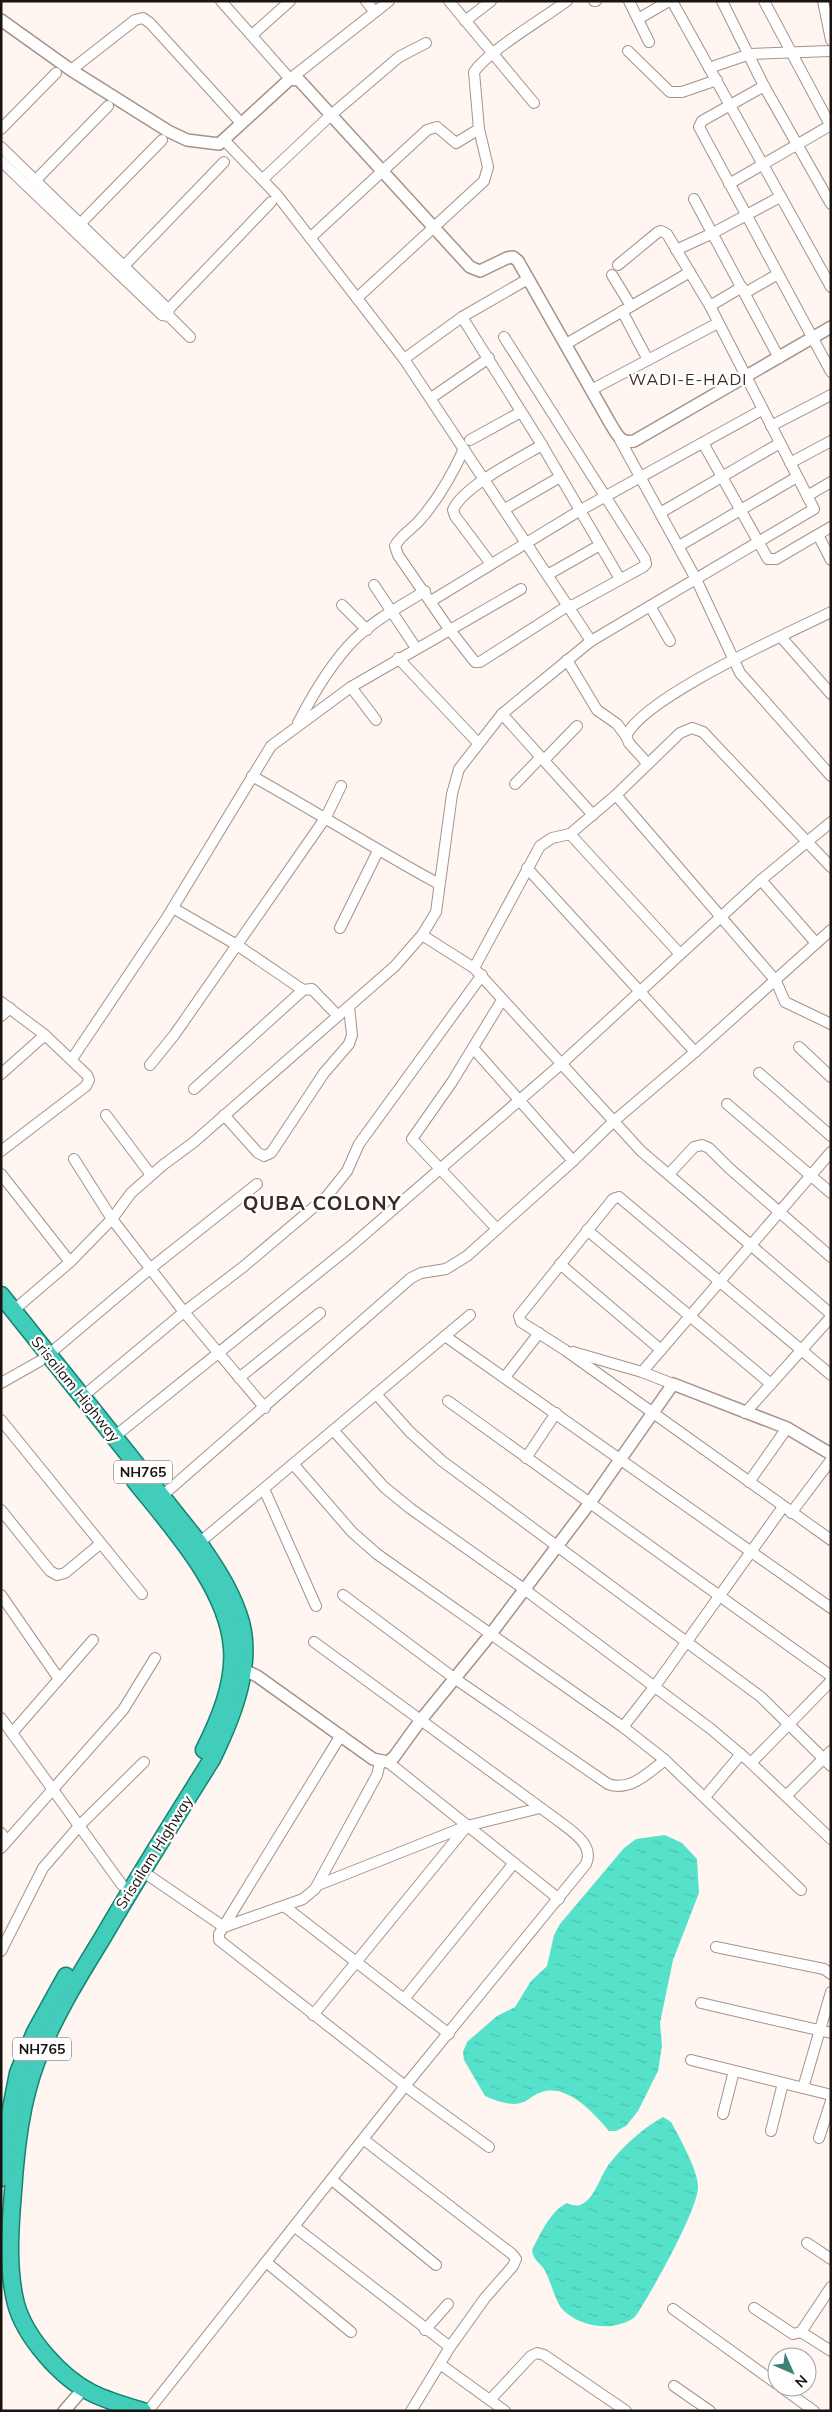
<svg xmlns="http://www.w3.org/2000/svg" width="832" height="2412" font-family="Mulish,sans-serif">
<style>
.water{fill:url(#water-ripples)}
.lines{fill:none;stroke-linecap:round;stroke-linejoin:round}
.minor-casing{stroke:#a69288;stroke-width:12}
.tertiary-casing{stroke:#a69288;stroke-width:14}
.trunk-casing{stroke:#158372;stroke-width:19}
.minor{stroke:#fff;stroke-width:10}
.tertiary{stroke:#fff;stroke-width:11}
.trunk{stroke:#42ccba;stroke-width:16}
.labels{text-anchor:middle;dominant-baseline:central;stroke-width:4.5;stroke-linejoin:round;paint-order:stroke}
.shield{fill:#fff;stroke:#5f5a57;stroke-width:1}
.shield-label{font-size:14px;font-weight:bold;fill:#1a130f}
.street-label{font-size:15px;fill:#1a130f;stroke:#fff}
.neighbourhood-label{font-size:16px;letter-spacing:1px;fill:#3b2c23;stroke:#fff}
.district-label{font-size:20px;font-weight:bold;letter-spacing:1px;fill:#3b2c23;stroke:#fff}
</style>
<defs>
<pattern id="water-ripples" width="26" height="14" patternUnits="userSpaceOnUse" patternTransform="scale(1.25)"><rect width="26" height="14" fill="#56e2ca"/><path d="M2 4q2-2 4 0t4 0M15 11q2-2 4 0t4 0" fill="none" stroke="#4ac1ac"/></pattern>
</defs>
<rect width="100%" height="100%" fill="#fff6f1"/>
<g class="water">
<path d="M665 1835 682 1843 697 1859 699 1893 673 1960 660 2023 662 2046 658 2071 638 2111 626 2126 616 2131H609C595 2115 571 2087 546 2091 538 2092 532 2097 526 2101 513 2108 497 2101 485 2096L464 2060 463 2052 467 2042 497 2016 515 2007 531 1981 547 1966 554 1935 560 1924 624 1848 636 1839Z"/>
<path d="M663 2117 671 2122C679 2136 698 2171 698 2186 699 2208 650 2295 635 2317 614 2332 583 2328 564 2311 555 2303 551 2280 544 2269 539 2262 533 2260 532 2250 540 2235 550 2211 567 2203 572 2205 577 2207 582 2204 596 2197 600 2175 610 2163 624 2145 643 2128 663 2117Z"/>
</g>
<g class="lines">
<g class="minor-casing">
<g id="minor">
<polyline points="221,1 290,79 389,1"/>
<polyline points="366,1 375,12"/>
<polyline points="449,1 534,103"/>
<polyline points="594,1 596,1"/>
<polyline points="629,1 649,42"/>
<polyline points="672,1 831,287"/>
<polyline points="722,1 764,86 831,204"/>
<polyline points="764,1 830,125"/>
<polyline points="823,1 831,40"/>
<polyline points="638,19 669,1"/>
<polyline points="465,21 491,1"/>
<polyline points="252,35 290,1"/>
<polyline points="628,51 670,92 682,92 717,80"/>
<polyline points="709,68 750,54 831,51"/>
<polyline points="71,70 135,20 143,18 150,23 241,123"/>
<polyline points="764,86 702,121 699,127 831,372"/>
<polyline points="1,129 56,73"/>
<polyline points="225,141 277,195 404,359 591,641"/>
<polyline points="1,147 168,309 169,316 190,337"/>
<polyline points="1,161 162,315 169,316"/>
<polyline points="263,179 331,115 399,57 426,43"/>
<polyline points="729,184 831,125"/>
<polyline points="31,185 108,106"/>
<polyline points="694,199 779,358"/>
<polyline points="78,226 162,140"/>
<polyline points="310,238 427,130 437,127 456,143 479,129"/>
<polyline points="676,250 713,233 780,197"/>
<polyline points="122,268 224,162"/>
<polyline points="612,275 631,306"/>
<polyline points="745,293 778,274"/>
<path d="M357 298 484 181 488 167 479 129 474 72C488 51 544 18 567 1"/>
<polyline points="710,306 742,287"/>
<polyline points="622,311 648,360"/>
<polyline points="165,313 271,202"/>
<polyline points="462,317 542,445 620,579"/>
<polyline points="504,337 645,559 646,564 643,567 570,607"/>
<polyline points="566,344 690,272"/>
<polyline points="404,359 462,317 528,279"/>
<polyline points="591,390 718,323"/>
<polyline points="431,398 489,358"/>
<polyline points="771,426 831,395"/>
<polyline points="470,440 521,412"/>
<polyline points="620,440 696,579 740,673 831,776"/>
<polyline points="703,443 768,559 776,559 831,527"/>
<path d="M464 449C452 475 438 500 419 521 411 530 401 535 395 546L398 555 449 629 475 662H480L569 605"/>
<polyline points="790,463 831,441"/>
<polyline points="807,496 831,482"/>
<polyline points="505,509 560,477"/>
<polyline points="660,513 780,443"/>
<polyline points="818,535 831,560"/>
<polyline points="679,546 797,477"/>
<path d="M491 564 455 516 453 510C462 487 520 458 542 445"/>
<polyline points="549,574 600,545"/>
<polyline points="374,585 416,648"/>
<polyline points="431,601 579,511 762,410"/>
<polyline points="342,605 367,630"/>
<polyline points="650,606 670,641"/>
<polyline points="781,637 831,694"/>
<polyline points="398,658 478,743"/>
<polyline points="567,660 597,710 617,724 626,736"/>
<polyline points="351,687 376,720"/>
<polyline points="502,714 593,815"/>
<path d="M298 723C313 694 331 663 354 640 374 620 401 606 425 591"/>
<polyline points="544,760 577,726"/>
<path d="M648 764 629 743 626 736C645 696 787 634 831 612"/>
<path d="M252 776C315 811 376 850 439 884"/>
<polyline points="515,784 541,757"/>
<polyline points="616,795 776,981 785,1002 831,1024"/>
<polyline points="570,834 680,954"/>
<polyline points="527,868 695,1052"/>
<polyline points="761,880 831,822"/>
<polyline points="173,908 237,945 303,990"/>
<polyline points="340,928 378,851"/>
<polyline points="422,935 474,968 641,1151 831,1314"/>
<polyline points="474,968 540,846 552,838 570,834 616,795 680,733 692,728 703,732 831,867"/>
<polyline points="1,1002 45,1035 87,1075 89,1080 86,1086 1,1151"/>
<polyline points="1,1016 10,1008"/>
<polyline points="799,1047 831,1077"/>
<polyline points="473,1048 573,1161"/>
<polyline points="72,1059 166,919 271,746 351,687 521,589"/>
<polyline points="150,1065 175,1034 326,817 341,786"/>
<polyline points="759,1073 831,1136"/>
<polyline points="1,1074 45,1035"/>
<polyline points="194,1089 303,990 312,989 338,1016"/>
<polyline points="727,1104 831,1193"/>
<polyline points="106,1115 151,1175"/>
<polyline points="224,1115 258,1153 264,1156 271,1153 324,1073 349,1044 352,1035 349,1007"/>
<polyline points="74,1159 112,1219 184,1312 265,1408"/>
<polyline points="1,1174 70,1262"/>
<polyline points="669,1174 694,1147 702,1145 709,1148 729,1168 831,1257"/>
<polyline points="497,1229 412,1139 452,1082 502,1000"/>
<polyline points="587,1230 771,1384"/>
<polyline points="560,1264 661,1350"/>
<polyline points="14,1310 70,1262 112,1219 131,1193 163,1165 194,1142 395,966 422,935 436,912 452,794 459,769 502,714 591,641 814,509 710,306 667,234 661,231 658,232 618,265"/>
<polyline points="445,1336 831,1608"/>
<polyline points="573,1352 642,1372 673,1384"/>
<polyline points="48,1355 151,1268 257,1184"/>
<polyline points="642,1372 831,1152"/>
<polyline points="831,1375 619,1197 613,1199 519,1316 521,1322 565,1350 831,1540"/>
<polyline points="505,1377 539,1333"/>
<polyline points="239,1378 320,1313"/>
<polyline points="1,1383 40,1361"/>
<polyline points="376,1394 410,1432 442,1461 761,1697 831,1766"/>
<polyline points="82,1397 184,1312 243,1267 327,1196 347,1171 359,1144 482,975"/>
<polyline points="448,1401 831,1676"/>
<polyline points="745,1413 831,1317"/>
<polyline points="1,1420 142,1594"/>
<polyline points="334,1431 384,1487 411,1509 524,1589 711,1729 751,1763 831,1839"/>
<polyline points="114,1437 351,1246 560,1065 761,880 816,943"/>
<polyline points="526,1458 556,1413"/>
<polyline points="294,1465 352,1532 377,1554 623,1727 665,1760 801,1890"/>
<polyline points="749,1482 787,1428"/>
<polyline points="264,1489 316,1606"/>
<polyline points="162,1496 411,1278 421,1273 446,1269 467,1256 573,1161 614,1121 695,1052 831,930"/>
<polyline points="1,1510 50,1571 57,1575 65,1573 100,1544"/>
<polyline points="791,1513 831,1460"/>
<polyline points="199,1543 470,1315"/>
<polyline points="1,1595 59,1679"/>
<path d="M343 1595 454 1678 608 1784C630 1792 648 1773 665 1760"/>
<polyline points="1,1718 122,1885"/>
<polyline points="623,1727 655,1686 783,1507"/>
<polyline points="12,1733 93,1640"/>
<polyline points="341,1735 219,1934 219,1940 405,2086 489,2147"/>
<polyline points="388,1762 559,1899"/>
<polyline points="751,1763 831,1681"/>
<polyline points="786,1796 831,1751"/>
<polyline points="705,1797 741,1754"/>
<polyline points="1,1833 7,1841"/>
<polyline points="1,1848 123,1710 155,1658"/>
<polyline points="142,1871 224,1927 303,1899 315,1889 377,1775 380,1762"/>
<polyline points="318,1885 467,1826 540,1808"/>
<polyline points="284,1906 449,2034"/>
<polyline points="716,1947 824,1969 831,1974"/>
<polyline points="1,1951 43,1868 80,1825 144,1762"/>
<polyline points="404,1999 514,1863"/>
<polyline points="701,2003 831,2033"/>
<polyline points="313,2015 467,1826"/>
<polyline points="691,2060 831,2095"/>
<polyline points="803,2088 831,1992"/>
<polyline points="723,2114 734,2071"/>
<polyline points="771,2131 783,2083"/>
<polyline points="819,2138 831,2101"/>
<polyline points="363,2139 512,2254 516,2259 513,2266 485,2298 450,2347"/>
<polyline points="332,2180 436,2265"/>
<polyline points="295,2227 450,2347 411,2411"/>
<polyline points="807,2243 831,2259"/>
<polyline points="266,2262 351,2332"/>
<polyline points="754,2308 793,2334 801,2332 831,2287"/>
<polyline points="673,2309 777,2384"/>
<polyline points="425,2330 448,2304"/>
<polyline points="801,2332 831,2351"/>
<polyline points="440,2364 505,2411"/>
<polyline points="674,2386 710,2411"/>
<polyline points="781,2387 814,2411"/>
<polyline points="490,2400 531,2356 537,2353 544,2355 626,2411"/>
<path d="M148 2411 405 2086 586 1864C595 1844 570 1830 556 1819L314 1642"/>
</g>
</g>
<g class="tertiary-casing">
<g id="tertiary">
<path d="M1 20 71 70 168 131 187 140 219 144 290 79 299 80 470 267 480 271 507 258 513 257 518 261 610 423C617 434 620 444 634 441L831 327"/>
<polyline points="238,1667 257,1676 373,1759 388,1762 394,1757 420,1721 490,1635 589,1504 673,1384 787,1428 831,1454"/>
<polyline points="64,2411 84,2388"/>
</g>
</g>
<g class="trunk-casing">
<g id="trunk">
<path d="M1 1295 199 1543C214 1565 229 1587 238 1613 256 1660 233 1716 212 1759 175 1818 138 1877 103 1937 79 1976 54 2016 37 2060 21 2102 16 2147 13 2192 10 2227 7 2269 16 2304 25 2337 61 2378 92 2393 108 2401 126 2406 143 2411"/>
<path d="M135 1481C171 1526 228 1588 232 1648 235 1683 219 1720 204 1750"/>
<polyline points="1,2178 4,2144 18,2073 35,2032 66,1976"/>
</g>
</g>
<use href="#minor" class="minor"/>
<use href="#tertiary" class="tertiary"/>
<use href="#trunk" class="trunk"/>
</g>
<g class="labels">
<g class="shield">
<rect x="114" y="1460.5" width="58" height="23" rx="4"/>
<rect x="13" y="2037.5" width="58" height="23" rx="4"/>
</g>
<g class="shield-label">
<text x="143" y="1472">NH765</text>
<text x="42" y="2049">NH765</text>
</g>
<g class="street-label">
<text transform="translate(76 1389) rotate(51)">Srisailam Highway</text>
<text transform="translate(154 1852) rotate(-58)">Srisailam Highway</text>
</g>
<g class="neighbourhood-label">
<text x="688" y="379">WADI-E-HADI</text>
</g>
<g class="district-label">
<text x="322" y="1202">QUBA COLONY</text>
</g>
</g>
<rect width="832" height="2412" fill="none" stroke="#1a130f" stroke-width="5"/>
<g transform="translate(792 2372) rotate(135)"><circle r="24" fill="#ffffff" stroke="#a3a19f"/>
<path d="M0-4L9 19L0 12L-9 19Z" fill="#3e8275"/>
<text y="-8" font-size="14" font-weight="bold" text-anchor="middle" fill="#1a130f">N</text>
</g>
</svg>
